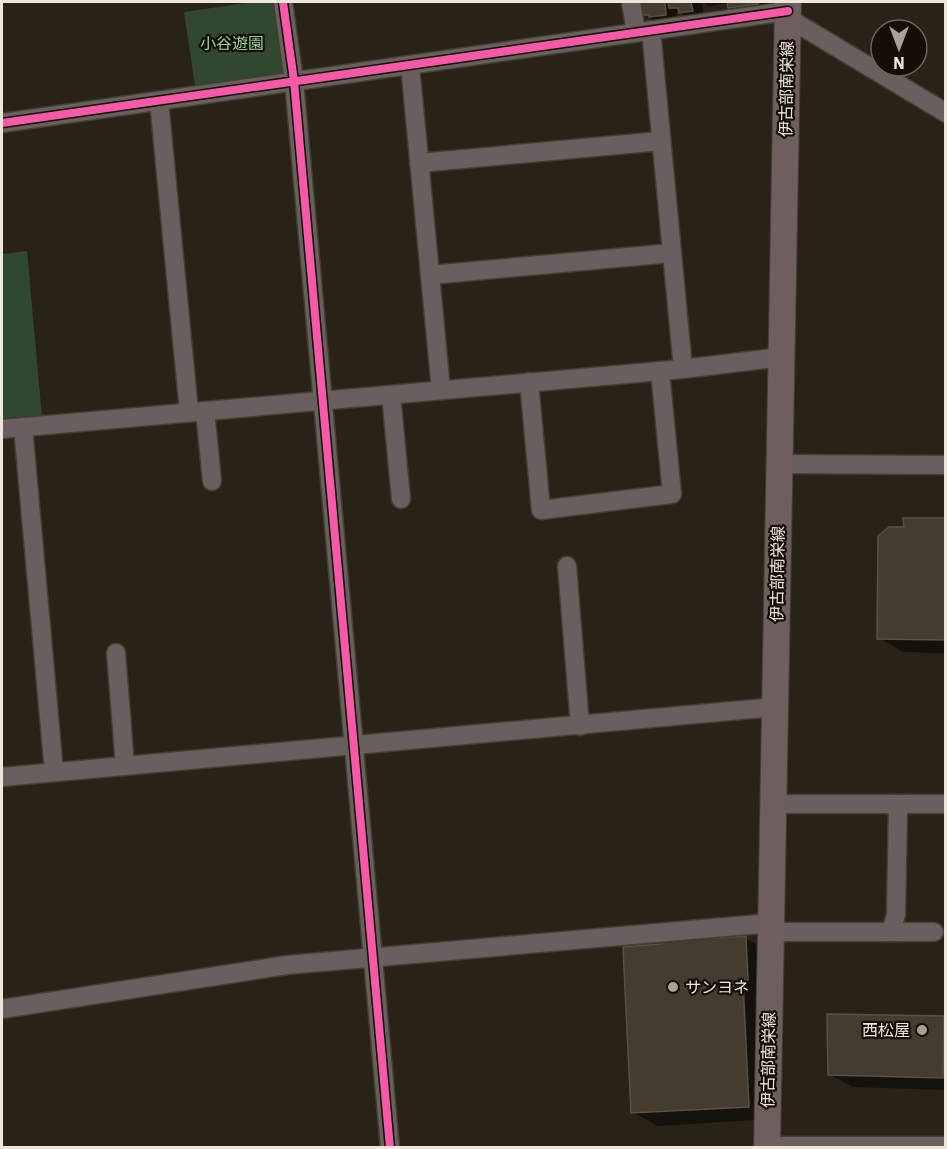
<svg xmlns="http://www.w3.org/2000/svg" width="947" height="1149" font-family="'IBM Plex Sans','Noto Sans JP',sans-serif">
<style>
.green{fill:#324730}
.shadow{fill:#0007}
.building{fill:#433c2f;stroke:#575148;stroke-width:1.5}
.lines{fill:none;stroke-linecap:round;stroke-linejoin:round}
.street-casing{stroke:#433d34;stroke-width:21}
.secondary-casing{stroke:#433d34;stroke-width:28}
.street{stroke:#6b5e5e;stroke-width:18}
.secondary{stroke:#6f5e5e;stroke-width:26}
.cycleway-casing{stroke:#140e06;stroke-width:11}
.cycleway{stroke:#f35aa7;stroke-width:8}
.poi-dot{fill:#aaa196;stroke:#140e06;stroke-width:2}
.labels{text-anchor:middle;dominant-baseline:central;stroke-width:4.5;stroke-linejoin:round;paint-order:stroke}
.park-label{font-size:16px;fill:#96d599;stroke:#140e06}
.street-label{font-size:16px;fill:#efe6da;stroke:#140e06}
.poi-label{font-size:16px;fill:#efe6da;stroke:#140e06;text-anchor:start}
</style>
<rect width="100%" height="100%" fill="#292217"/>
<g class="green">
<polygon points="252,2 274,2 285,71 282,75 195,86 184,12"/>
<polygon points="27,251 42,417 2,421 2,254"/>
</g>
<g class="shadow">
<polygon points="642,2 763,2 770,8 741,14 729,7 729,3 709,6 702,2 704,17 692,19 676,11 678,21 655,21 643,14"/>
<polygon points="946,520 946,653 903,652 879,638 906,528"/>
<polygon points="745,938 769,952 773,1119 657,1126 633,1112"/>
<polygon points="943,1017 946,1018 946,1090 853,1087 829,1074"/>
</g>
<g class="building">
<polygon points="640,2 665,2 666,15 649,17 649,15 642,15"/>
<polygon points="668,2 691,2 693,11 679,13 678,8 669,8"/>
<polygon points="727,2 759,2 758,4 728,8"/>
<polygon points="903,518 946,518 946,640 877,639 878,536 889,527 904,527"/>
<polygon points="712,936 715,938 746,936 748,980 743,981 749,1107 631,1113 623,947 661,944 661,940"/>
<polygon points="827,1014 944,1016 943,1078 828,1075"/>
</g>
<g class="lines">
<g class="street-casing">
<g id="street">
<polyline points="283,2 294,81 390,1148"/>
<polyline points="631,2 636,32"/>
<polyline points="788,18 946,113"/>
<polyline points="651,30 683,369"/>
<polyline points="410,65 441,390"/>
<polyline points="159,101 189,412"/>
<polyline points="2,123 788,11"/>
<polyline points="419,163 661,141"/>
<polyline points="430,275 672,253"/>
<polyline points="529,382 541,510 672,494 660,371"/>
<polyline points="391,395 401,499"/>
<polyline points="205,411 212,481"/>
<polyline points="23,427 54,772"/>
<polyline points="2,429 683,369 781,357"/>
<polyline points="778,464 946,465"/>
<polyline points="567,566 580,726"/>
<polyline points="116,653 125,766"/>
<polyline points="2,777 775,707"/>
<polyline points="772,804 946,804"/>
<polyline points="771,932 934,932"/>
<polyline points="891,932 896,914 898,804"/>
<polyline points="2,1009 287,965 771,923"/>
<polyline points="767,1146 946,1146"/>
</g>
</g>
<g class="secondary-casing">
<polyline id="secondary" points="767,1148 788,2"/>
</g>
<use href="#street" class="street"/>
<use href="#secondary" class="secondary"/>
<g class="cycleway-casing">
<g id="cycleway">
<polyline points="283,2 294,81 390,1148"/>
<polyline points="2,123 788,11"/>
</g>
</g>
<use href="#cycleway" class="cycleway"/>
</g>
<g class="poi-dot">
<circle cx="673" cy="987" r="6"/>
<circle cx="922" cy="1030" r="6"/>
</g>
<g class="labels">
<g class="park-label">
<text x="232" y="43">小谷遊園</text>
</g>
<g class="street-label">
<text transform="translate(786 89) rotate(-89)">伊古部南栄線</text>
<text transform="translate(777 574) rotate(-89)">伊古部南栄線</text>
<text transform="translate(768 1060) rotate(-89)">伊古部南栄線</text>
</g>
<g class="poi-label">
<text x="685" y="987">サンヨネ</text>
<text x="910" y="1030" text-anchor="end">西松屋</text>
</g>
</g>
<rect width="947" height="1149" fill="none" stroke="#efe6da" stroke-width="6"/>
<g transform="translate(899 48) rotate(180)"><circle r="28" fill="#140e06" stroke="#6c645b" stroke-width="1.5"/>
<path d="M0-4.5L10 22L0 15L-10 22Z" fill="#aaa196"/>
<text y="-9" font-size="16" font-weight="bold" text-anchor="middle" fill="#efe6da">N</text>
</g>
</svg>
